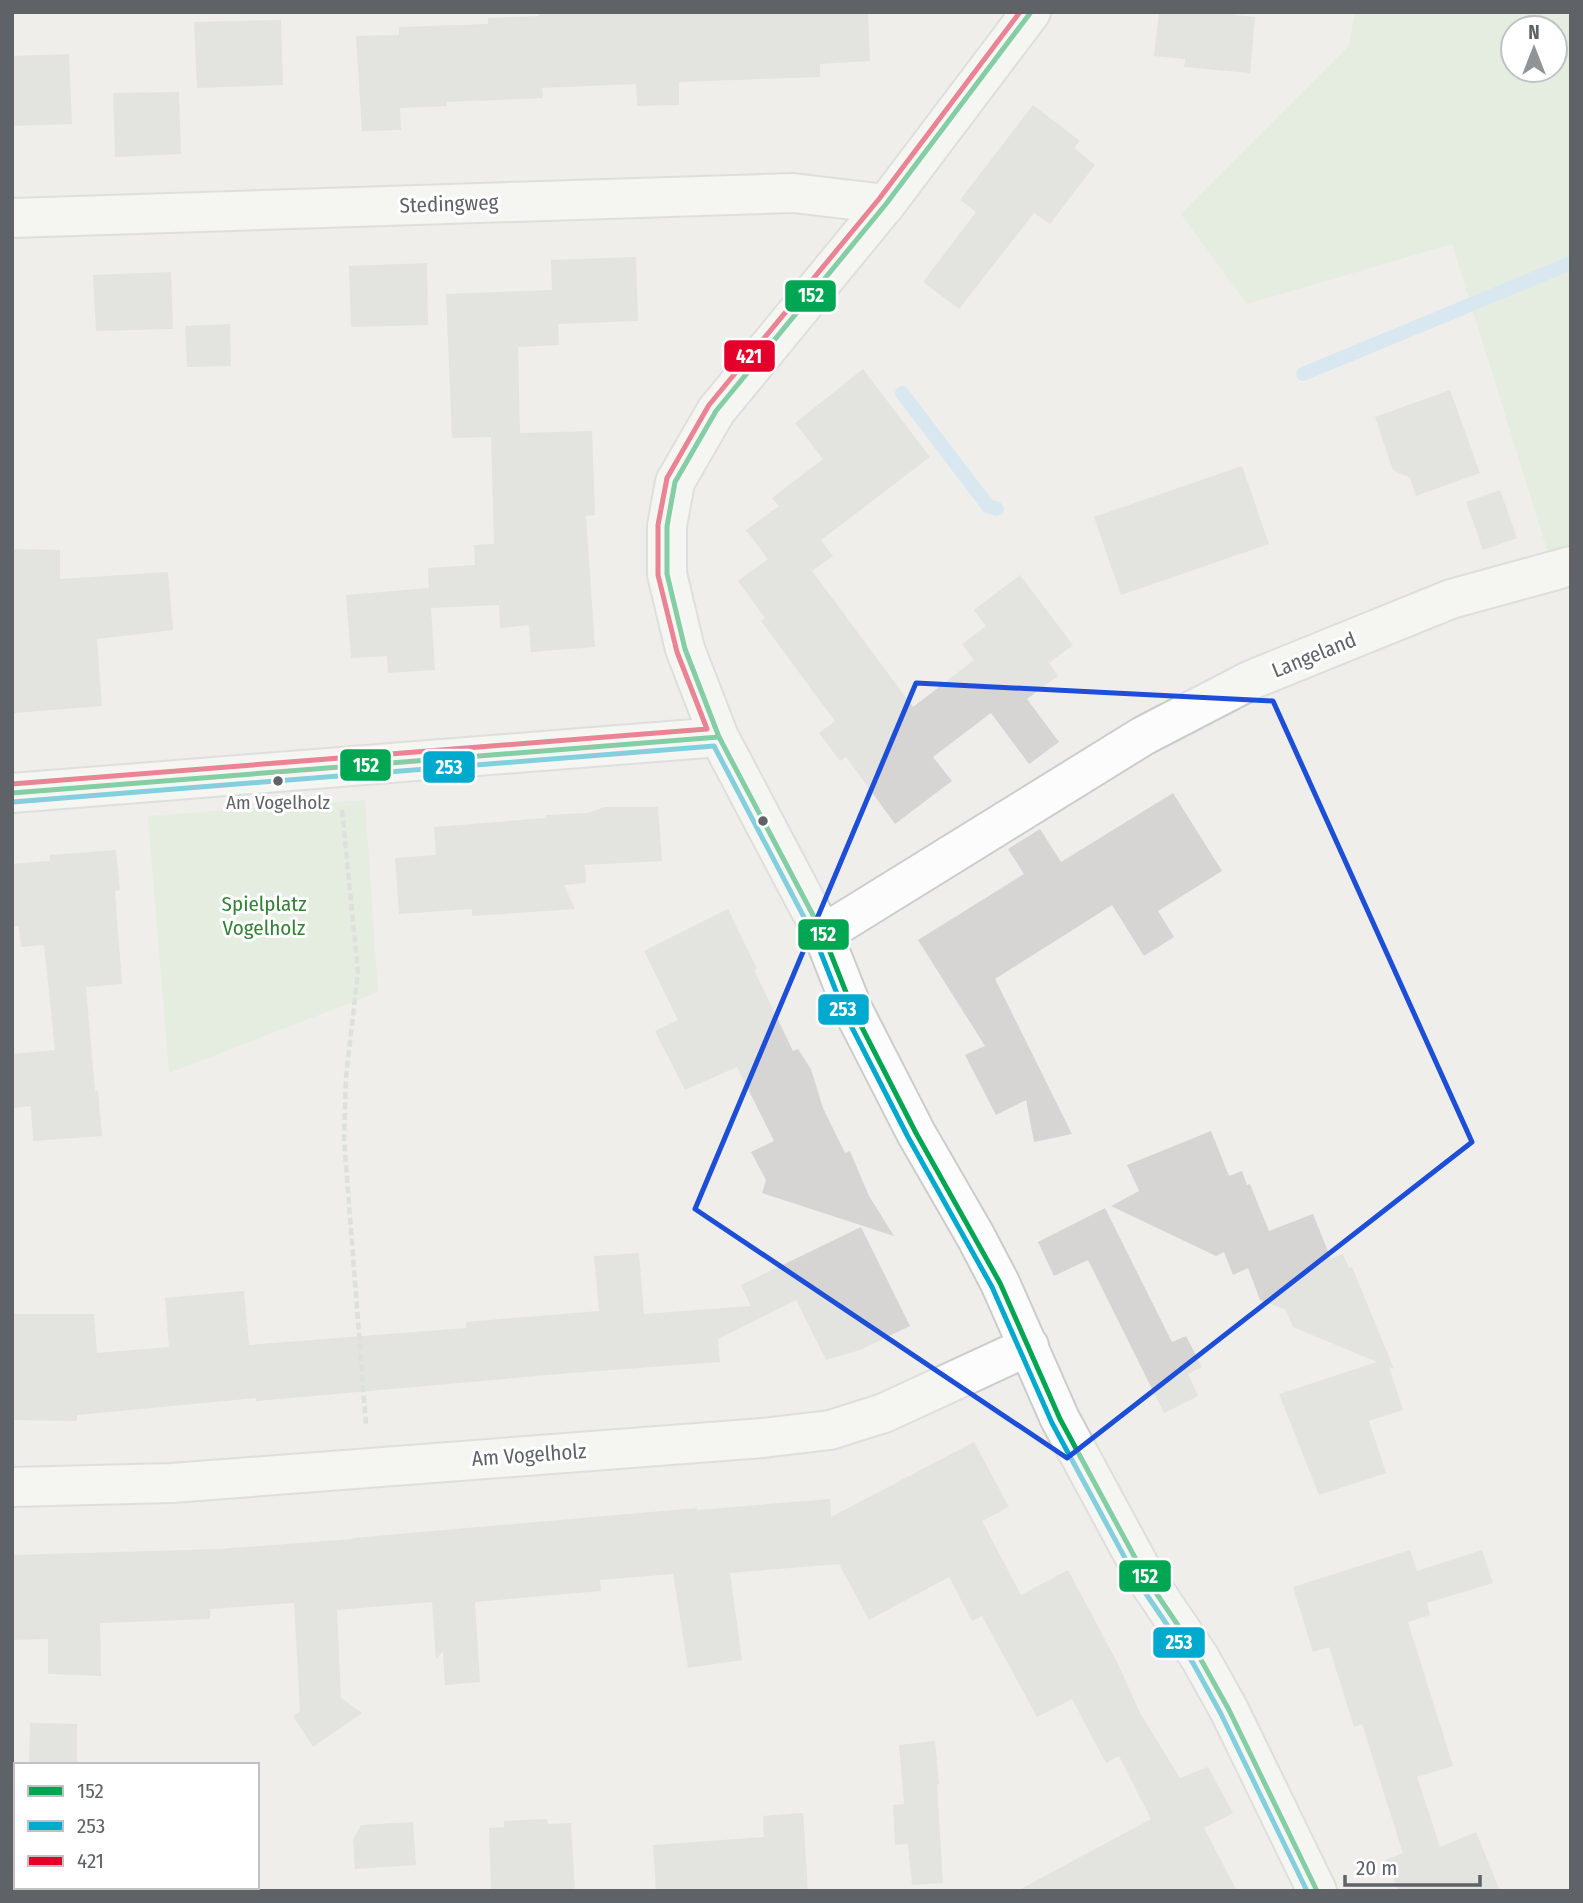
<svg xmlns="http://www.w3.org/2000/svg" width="1583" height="1903" font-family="'Fira Sans Condensed',sans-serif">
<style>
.green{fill:#d8ebd6;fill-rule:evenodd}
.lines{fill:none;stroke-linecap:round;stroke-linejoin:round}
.stream{stroke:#bfe0f9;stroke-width:14}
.building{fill:#d6d5d3}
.minor-casing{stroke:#cbcccc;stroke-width:42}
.path{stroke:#cacfcc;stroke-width:4.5;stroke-dasharray:7 3.5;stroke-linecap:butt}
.minor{stroke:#fdfcfc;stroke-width:38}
.bus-1-casing{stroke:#fff;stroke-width:10}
.bus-2-casing{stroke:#fff;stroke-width:10}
.bus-3-casing{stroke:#fff;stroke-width:10}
.bus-1{stroke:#00a651;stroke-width:5}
.bus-2{stroke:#00a9ce;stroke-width:5}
.bus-3{stroke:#e4002b;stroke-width:5}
.marked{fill:none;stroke:#1d4ed8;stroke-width:5;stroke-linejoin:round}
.bus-dot{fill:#5f6368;stroke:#fff;stroke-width:2.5}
.labels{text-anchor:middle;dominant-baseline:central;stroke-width:6;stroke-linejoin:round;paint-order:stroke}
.bus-label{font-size:19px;fill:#5f6368;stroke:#fff}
.street-label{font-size:21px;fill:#5f6368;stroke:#fff}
.park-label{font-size:21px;fill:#348238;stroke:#fff}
.line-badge{stroke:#fff;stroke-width:2.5}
.badge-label{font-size:19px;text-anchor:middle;font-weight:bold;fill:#fff}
</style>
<rect width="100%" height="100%" fill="#efeeea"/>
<g class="green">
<path d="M1355 12H1571V551L1549 556 1452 244 1247 304 1181 214 1349 46ZM1513 28H1555V70H1513Z"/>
<polygon points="365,800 378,992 169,1073 148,816"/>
</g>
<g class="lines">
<g class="stream">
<polyline points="1303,374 1571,263"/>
<polyline points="902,393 988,506 997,509"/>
</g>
</g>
<g class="building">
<polygon points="539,12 868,12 870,61 820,64 820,77 679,82 679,105 637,106 636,84 542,88 543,98 447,102 447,106 400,108 401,130 362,131 356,36 399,35 399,27 488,24 488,18 539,16"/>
<polygon points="1159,12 1236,12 1236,15 1255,17 1250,73 1184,67 1185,59 1154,56"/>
<polygon points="281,20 283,85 197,88 194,22"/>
<polygon points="69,54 72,124 12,126 12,56"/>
<polygon points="179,92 181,154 115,157 113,93"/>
<polygon points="1033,105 1080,141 1074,148 1095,165 1050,224 1034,213 959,309 923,282 976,212 960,200"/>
<polygon points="636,257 638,321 558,324 559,345 518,347 520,433 592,431 595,515 586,516 595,647 531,652 529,625 500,628 499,605 431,608 435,670 388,673 387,656 351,658 346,595 429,588 428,568 475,565 474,545 494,544 491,437 452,438 446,294 552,290 551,260"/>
<polygon points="427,263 428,325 351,327 349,266"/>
<polygon points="171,272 173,329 96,331 93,275"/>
<polygon points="230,324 231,366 187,367 185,326"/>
<polygon points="863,369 930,457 821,540 833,556 812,571 913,707 974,660 962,644 986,626 974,610 1020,575 1073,645 1049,663 1058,676 1027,699 1059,742 1029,764 991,713 933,757 952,781 895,824 846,757 840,761 819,733 835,721 761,621 765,618 738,581 768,559 746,530 779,506 772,498 823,459 795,423"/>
<polygon points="1450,390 1480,473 1416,496 1410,478 1393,470 1375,417"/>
<polygon points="1242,466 1269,544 1121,595 1094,517"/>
<polygon points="1500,490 1517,538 1483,550 1466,502"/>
<polygon points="12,549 60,550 60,579 168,572 173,630 97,639 102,706 14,713"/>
<polygon points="1173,793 1222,871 1158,911 1174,937 1144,956 1112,905 995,979 1072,1134 1034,1142 1026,1100 996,1115 965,1055 985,1046 918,940 1024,874 1008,849 1040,829 1061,862"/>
<polygon points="605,807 658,807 662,861 585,865 586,883 564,885 575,909 472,916 472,909 399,914 395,858 436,855 434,827 546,818 546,815 588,813"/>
<polygon points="116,850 120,890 115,891 122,984 86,987 95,1091 98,1091 102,1136 33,1141 31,1106 12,1108 12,1054 55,1050 44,945 21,947 19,926 12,926 12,864 50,861 50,855"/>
<polygon points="728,909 757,969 754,970 793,1051 798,1049 811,1069 823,1108 845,1153 850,1151 868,1194 894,1236 762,1193 766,1180 751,1152 774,1141 737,1067 685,1090 655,1031 678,1020 644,951"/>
<polygon points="1211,1131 1229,1176 1242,1171 1247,1185 1250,1184 1269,1231 1313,1214 1331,1259 1343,1254 1349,1268 1352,1267 1394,1369 1389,1367 1403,1410 1369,1421 1386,1473 1319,1495 1279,1394 1377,1362 1293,1327 1286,1310 1260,1300 1248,1268 1233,1275 1224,1252 1216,1256 1111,1206 1139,1191 1127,1165"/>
<polygon points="1105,1208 1172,1342 1186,1336 1202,1367 1188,1374 1198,1396 1164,1413 1088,1260 1054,1276 1038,1242"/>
<polygon points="861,1227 910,1326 860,1350 826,1360 796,1300 718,1339 720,1362 571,1373 256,1401 256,1398 77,1415 77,1421 12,1420 12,1314 94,1314 97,1353 169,1347 165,1298 220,1293 244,1291 249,1345 466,1328 466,1322 599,1311 594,1256 639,1253 644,1314 751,1306 741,1285"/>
<polygon points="974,1442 1009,1507 982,1521 1021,1595 1068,1570 1119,1666 1140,1713 1180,1778 1208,1767 1233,1813 1204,1828 1237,1891 1017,1891 1151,1819 1119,1756 1106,1763 1072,1699 1037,1717 982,1616 972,1621 949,1577 869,1620 839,1564 730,1573 742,1660 688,1668 673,1574 600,1580 601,1591 475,1602 480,1682 445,1685 443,1651 436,1659 432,1602 337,1610 341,1698 362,1713 313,1747 293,1716 300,1711 294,1603 210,1609 210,1619 100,1623 101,1676 48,1674 48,1639 12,1640 12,1555 219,1549 353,1539 353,1538 697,1508 697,1510 830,1499 831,1517"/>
<polygon points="1410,1550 1417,1571 1482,1550 1493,1583 1427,1603 1430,1615 1408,1622 1453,1766 1417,1777 1440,1847 1476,1832 1500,1891 1399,1891 1385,1860 1403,1853 1362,1724 1354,1727 1329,1647 1313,1652 1293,1587"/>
<polygon points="30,1723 77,1724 77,1765 29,1765"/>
<polygon points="935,1741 939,1784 937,1784 943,1883 912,1885 908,1844 895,1845 893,1805 904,1804 899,1745"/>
<polygon points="803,1813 808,1891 656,1891 653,1845 764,1837 763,1816"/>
<polygon points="547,1819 548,1824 571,1823 575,1891 491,1891 489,1828 504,1827 504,1821"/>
<polygon points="413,1822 416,1865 355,1869 353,1839 361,1825"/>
</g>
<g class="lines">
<g class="minor-casing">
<g id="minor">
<polyline points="1031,12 886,204 716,411 675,482 667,526 667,574 685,649 719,737 823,934 853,1010 916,1133 976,1237 1000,1283 1060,1419 1146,1578 1200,1658 1229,1710 1317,1891"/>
<polyline points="12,218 793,193 886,204"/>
<polyline points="12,793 719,737"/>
<polyline points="823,934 1143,736 1251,680 1451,599 1571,566"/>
<polyline points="12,1487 172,1483 763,1438 830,1430 884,1413 1029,1346"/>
</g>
</g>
<polyline class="path" points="342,810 358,972 346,1077 344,1139 366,1425"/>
<use href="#minor" class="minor"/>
<g class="bus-1-casing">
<g id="bus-1">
<polyline points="1031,12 886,204 716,411 675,482 667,526 667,574 685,649 719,737 823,934 853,1010 916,1133 1000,1283 1060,1419 1146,1578 1200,1658 1229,1710 1317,1891"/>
<polyline points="12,793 719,737"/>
</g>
</g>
<g class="bus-2-casing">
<polyline id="bus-2" points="13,802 714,746 815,938 845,1014 908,1137 992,1287 1052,1423 1138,1582 1193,1663 1221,1714 1307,1891"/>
</g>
<g class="bus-3-casing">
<polyline id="bus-3" points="12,784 707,729 677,652 658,575 658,525 667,478 709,405 879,199 1020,12"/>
</g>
<use href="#bus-1" class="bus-1"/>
<use href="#bus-2" class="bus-2"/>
<use href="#bus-3" class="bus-3"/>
</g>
<path d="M0 0H1583V1903H0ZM916 683 1273 701 1472 1142 1067 1458 695 1209Z" fill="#efeeea" fill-opacity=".55" fill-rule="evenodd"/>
<path class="marked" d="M916 683 1273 701 1472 1142 1067 1458 695 1209Z"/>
<g class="bus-dot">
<circle cx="278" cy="781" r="6"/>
<circle cx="763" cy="821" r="6"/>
</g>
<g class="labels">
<g class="bus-label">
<text x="278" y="802">Am Vogelholz</text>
</g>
<g class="street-label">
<text transform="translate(449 204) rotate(-2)">Stedingweg</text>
<text transform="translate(1314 655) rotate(-22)">Langeland</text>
<text transform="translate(529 1455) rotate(-4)">Am Vogelholz</text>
</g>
<g class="park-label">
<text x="264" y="904">Spielplatz<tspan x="264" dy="24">Vogelholz</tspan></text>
</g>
</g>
<g class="line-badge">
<rect x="784" y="279" width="53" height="34" rx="7" fill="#00a651"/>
<rect x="723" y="339" width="53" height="34" rx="7" fill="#e4002b"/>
<rect x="339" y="748" width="53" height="34" rx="7" fill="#00a651"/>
<rect x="422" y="750" width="54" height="34" rx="7" fill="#00a9ce"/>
<rect x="797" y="918" width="53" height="33" rx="7" fill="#00a651"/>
<rect x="817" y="993" width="53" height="33" rx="7" fill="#00a9ce"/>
<rect x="1118" y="1559" width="54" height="34" rx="7" fill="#00a651"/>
<rect x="1152" y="1626" width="54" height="33" rx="7" fill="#00a9ce"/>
</g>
<g class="badge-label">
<text x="811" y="302">152</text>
<text x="749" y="363">421</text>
<text x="366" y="772">152</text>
<text x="449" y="774">253</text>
<text x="823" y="941">152</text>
<text x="843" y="1016">253</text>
<text x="1145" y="1583">152</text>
<text x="1179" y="1649">253</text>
</g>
<rect width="1583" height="1903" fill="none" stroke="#5f6368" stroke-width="28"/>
<rect x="14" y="1763" width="245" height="126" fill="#ffffff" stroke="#bfc1c3" stroke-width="2"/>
<rect x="28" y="1786" width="35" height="10" fill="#00a651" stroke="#bfc1c3" stroke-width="2"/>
<text x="77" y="1798" font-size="21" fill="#5f6368">152</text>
<rect x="28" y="1821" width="35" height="10" fill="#00a9ce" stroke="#bfc1c3" stroke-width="2"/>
<text x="77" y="1833" font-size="21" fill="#5f6368">253</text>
<rect x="28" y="1856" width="35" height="10" fill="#e4002b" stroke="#bfc1c3" stroke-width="2"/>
<text x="77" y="1868" font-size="21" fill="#5f6368">421</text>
<g transform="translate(1534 49)"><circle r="33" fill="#ffffff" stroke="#bfc1c3" stroke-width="2"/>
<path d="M0-5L12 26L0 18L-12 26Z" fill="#919496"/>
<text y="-10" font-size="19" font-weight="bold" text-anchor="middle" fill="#5f6368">N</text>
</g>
<path d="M1345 1875v10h135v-10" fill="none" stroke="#5f6368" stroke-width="3.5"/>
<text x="1356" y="1875" font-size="21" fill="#5f6368" stroke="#ffffff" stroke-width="5" paint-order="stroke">20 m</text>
</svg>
